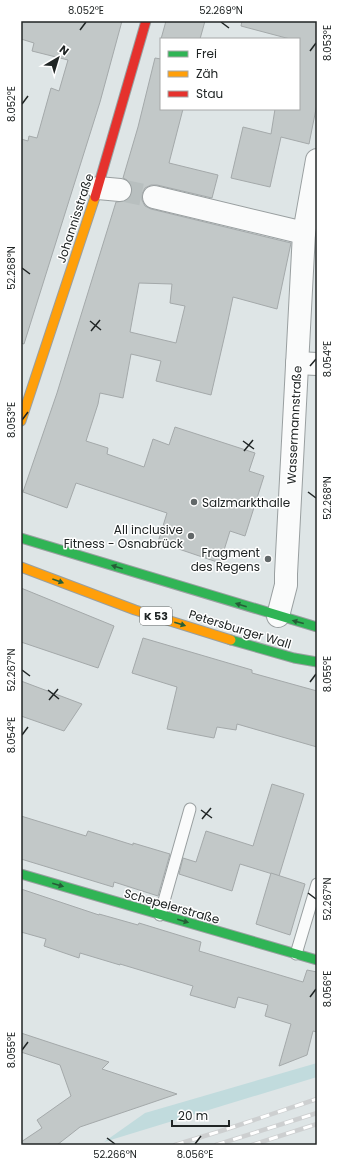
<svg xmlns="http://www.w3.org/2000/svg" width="338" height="1166" font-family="Poppins,sans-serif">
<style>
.green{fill:#c1dbdd}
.building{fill:#c2c8c8;stroke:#a4a9aa;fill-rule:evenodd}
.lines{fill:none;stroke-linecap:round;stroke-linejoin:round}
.street-tunnel{stroke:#b8bfbf;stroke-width:22;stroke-dasharray:22 11;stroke-linecap:butt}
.lane-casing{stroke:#999fa0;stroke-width:13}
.street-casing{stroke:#999fa0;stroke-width:24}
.fast-casing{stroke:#999fa0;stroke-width:11}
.slow-casing{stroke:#999fa0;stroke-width:11}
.jam-casing{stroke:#999fa0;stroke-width:11}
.lane{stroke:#fafbfb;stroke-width:11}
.street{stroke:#fafbfb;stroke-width:22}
.fast{stroke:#30b455;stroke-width:9}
.slow{stroke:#ff9f0a;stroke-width:9}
.jam{stroke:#e5322d;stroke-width:9}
.rail-casing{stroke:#cdcfd0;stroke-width:4.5}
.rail{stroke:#fff;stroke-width:3;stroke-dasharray:9;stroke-linecap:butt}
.oneway{fill:#265e38}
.ticks{fill:none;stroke:#202525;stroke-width:1.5}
.poi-dot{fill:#626869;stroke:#fff;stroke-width:1.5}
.labels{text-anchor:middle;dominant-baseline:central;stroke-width:3;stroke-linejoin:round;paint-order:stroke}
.shield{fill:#fff;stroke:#636666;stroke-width:1}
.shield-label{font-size:11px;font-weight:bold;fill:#202525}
.street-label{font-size:12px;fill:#202525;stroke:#fff}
.poi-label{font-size:12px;fill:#202525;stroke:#fff;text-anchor:end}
.neatline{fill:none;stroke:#202525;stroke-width:1.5}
.ticks-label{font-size:10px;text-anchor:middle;fill:#202525}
</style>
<rect width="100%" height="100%" fill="#dee5e6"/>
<polygon class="green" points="317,1063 317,1077 104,1142 145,1113"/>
<g class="building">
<polygon points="21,21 122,21 100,102 24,344 21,343 21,139 28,141 29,136 37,138 51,88 59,91 68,60 32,51 34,43 21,39"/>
<polygon points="166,21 205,21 200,39 161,39"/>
<polygon points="242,21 317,21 317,104 309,144 281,137 270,187 231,178 243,127 271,134 275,109 299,109 299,39 290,39 241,26"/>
<path d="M155 58 161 59V109H183L169 163 218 175 212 198 157 185H151L145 188 142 194V200L145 206 151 209 291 243 277 309 233 297 226 330 211 395 156 381 161 361 131 354 123 398 100 393 98 404 86 441 108 448 107 454 144 467 153 439 169 445 175 427 255 453 249 471 264 476 245 536 230 531 220 563 158 542 167 513 76 483 67 508 23 492 57 393 73 341 116 202 126 201 130 197 132 192 131 184 127 180 123 178 138 127ZM139 283 172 284 170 303 185 306 176 343 130 332Z"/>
<polygon points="21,588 114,626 98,668 21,642"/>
<polygon points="143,638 252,670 252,673 317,691 317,747 237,724 236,730 217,727 214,738 167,729 177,687 132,673"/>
<polygon points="21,681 82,704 64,731 21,716"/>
<polygon points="272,784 304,794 279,876 240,864 232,891 179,874 183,858 196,862 206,831 253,846"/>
<polygon points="21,816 86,836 88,831 133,845 133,843 170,854 158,896 114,882 113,887 21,859"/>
<polygon points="271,873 305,884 290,935 256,924"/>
<polygon points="21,889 99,915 99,914 138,925 139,923 201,942 199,951 303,982 307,970 317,972 317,1032 313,1031 307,1055 279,1066 291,1024 265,1016 268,1005 238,997 235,1008 190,995 193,986 120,964 120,965 80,953 79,958 44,946 46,939 21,932"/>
<polygon points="21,1033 109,1062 102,1069 177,1094 80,1127 57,1145 21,1145 21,1142 42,1128 37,1120 71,1096 60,1065 21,1052"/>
</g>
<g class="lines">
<polyline class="street-tunnel" points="120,190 154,197"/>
<g class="lane-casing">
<g id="lane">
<polyline points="160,915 190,809"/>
<polyline points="296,954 317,884"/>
</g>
</g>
<g class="street-casing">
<g id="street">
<polyline points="98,188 120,190"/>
<polyline points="154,197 304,233"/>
<polyline points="297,363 317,364"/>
<polyline points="278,616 286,585 286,574 304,233 317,160"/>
</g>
</g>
<g class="fast-casing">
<g id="fast">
<polyline points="21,538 317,627"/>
<polyline points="231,640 294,658 317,662"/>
<polyline points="21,874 317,960"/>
</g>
</g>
<g class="slow-casing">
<g id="slow">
<polyline points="21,421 95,197"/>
<polyline points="21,567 135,610 231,640"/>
</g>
</g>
<g class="jam-casing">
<polyline id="jam" points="95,197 146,21"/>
</g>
<use href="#lane" class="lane"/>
<use href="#street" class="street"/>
<use href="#fast" class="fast"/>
<use href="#slow" class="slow"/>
<use href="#jam" class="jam"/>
<g class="rail-casing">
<g id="rail">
<polyline points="175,1145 224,1130 317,1099"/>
<polyline points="216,1145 317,1113"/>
<polyline points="252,1145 317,1124"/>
</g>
</g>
<use href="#rail" class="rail"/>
</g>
<defs><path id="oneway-solid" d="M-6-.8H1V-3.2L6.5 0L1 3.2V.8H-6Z"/></defs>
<g class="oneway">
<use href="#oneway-solid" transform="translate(117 567) rotate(-163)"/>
<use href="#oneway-solid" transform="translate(58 581) rotate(20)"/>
<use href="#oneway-solid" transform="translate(241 605) rotate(-163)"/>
<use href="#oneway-solid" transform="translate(298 622) rotate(-165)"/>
<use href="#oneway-solid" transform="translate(180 624) rotate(17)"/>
<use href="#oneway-solid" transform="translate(58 885) rotate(16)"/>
<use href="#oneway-solid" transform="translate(183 921) rotate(16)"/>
</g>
<path class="ticks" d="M221 22 229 28M80 30 86 22M310 51 316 43M22 104 28 96M22 268 30 274M90 321 101 330M91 331 100 320M310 366 316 359M22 420 28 412M243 441 254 449M244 451 253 440M308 492 316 498M22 670 30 676M310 682 316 674M48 690 59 699M49 700 58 689M22 735 28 727M201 810 212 818M202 819 211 808M308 893 316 899M310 997 316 989M22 1050 28 1042M107 1138 115 1144M195 1144 201 1136"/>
<g class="poi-dot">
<circle cx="194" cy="502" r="4"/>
<circle cx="191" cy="536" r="4"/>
<circle cx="268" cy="559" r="4"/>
</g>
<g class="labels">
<rect class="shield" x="140" y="607" width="32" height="18" rx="3"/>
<g class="shield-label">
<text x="156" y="616">K 53</text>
</g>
<g class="street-label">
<text transform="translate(75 218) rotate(-72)">Johannisstraße</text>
<text transform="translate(294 425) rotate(-87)">Wassermannstraße</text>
<text transform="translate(240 629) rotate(17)">Petersburger Wall</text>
<text transform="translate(172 906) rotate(16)">Schepelerstraße</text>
</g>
<g class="poi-label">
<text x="202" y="502" text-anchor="start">Salzmarkthalle</text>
<text x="183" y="529">All inclusive<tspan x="183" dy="14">Fitness - Osnabrück</tspan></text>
<text x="260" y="552">Fragment<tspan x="260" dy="14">des Regens</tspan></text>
</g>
</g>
<rect width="338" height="1166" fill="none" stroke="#ffffff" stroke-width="44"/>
<rect x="160" y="38" width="140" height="72" fill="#ffffff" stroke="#a6a8a8"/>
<rect x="168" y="51" width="20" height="6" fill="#30b455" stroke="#a6a8a8"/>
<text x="196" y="58" font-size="12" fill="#202525">Frei</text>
<rect x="168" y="71" width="20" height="6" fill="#ff9f0a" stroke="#a6a8a8"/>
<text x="196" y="78" font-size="12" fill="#202525">Zäh</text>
<rect x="168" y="91" width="20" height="6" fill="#e5322d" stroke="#a6a8a8"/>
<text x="196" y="98" font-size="12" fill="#202525">Stau</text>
<g transform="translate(58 58) rotate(38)" stroke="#ffffff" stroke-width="3" paint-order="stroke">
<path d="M0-3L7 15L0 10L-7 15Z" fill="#202525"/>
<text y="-6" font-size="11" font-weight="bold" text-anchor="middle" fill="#202525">N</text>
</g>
<path d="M172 1120v6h57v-6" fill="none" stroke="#202525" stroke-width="2"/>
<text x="178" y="1120" font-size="12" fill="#202525" stroke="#ffffff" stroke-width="3" paint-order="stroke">20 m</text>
<rect x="22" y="22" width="294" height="1122" class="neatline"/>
<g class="ticks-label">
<text x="86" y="14">8.052°E</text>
<text x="221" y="14">52.269°N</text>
<text transform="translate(327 43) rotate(-90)" y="4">8.053°E</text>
<text transform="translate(11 104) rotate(-90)" y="4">8.052°E</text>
<text transform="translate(11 268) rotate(-90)" y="4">52.268°N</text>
<text transform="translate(327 359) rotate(-90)" y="4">8.054°E</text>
<text transform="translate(11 420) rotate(-90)" y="4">8.053°E</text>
<text transform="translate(327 498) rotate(-90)" y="4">52.268°N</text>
<text transform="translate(11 670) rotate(-90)" y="4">52.267°N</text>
<text transform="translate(327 674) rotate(-90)" y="4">8.055°E</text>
<text transform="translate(11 735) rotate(-90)" y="4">8.054°E</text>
<text transform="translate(327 899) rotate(-90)" y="4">52.267°N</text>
<text transform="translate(327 989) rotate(-90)" y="4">8.056°E</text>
<text transform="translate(11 1050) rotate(-90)" y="4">8.055°E</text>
<text x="115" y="1158">52.266°N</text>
<text x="195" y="1158">8.056°E</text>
</g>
</svg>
